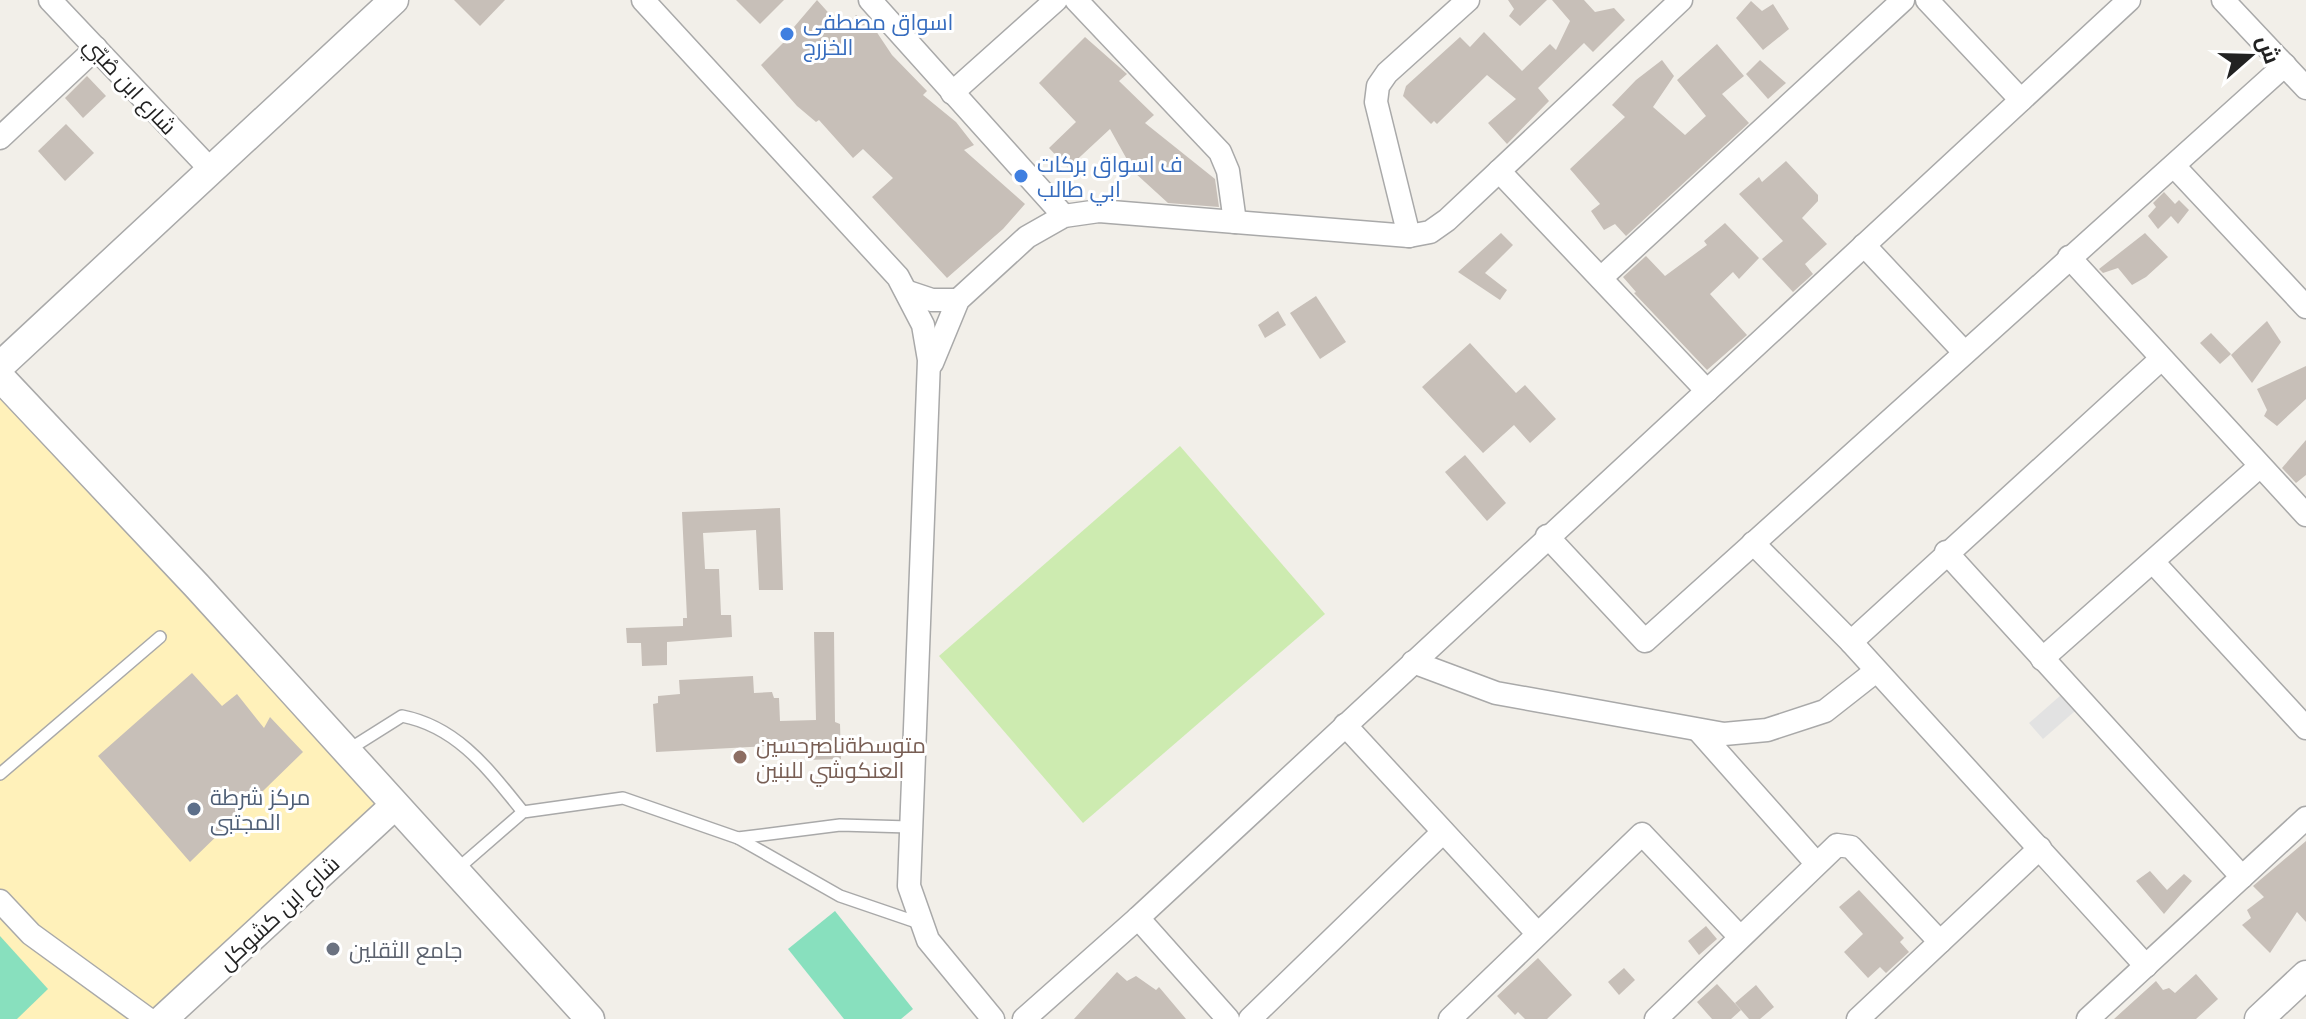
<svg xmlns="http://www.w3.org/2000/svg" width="2306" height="1019" font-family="'Noto Sans',Cairo,sans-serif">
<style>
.grass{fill:#cdebb0}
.sand{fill:#fff1ba}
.pitch{fill:#88e0be}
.parking{fill:#e2e2e2}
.building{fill:#c7bfb8}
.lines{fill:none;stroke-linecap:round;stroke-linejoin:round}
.service-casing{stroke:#a9a9a9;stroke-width:14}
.minor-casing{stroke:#a9a9a9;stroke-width:25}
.tertiary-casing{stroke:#a9a9a9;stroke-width:31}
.service{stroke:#fff;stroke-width:11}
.minor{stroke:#fff;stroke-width:22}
.tertiary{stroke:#fff;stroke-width:28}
.shop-dot{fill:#3f7fe0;stroke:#fff;stroke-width:3}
.education-dot{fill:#8d6e63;stroke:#fff;stroke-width:3}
.service-dot{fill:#5c6f8a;stroke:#fff;stroke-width:3}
.worship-dot{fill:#6b7280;stroke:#fff;stroke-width:3}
.labels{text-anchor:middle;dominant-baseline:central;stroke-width:6;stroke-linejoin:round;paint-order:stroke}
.shop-label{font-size:22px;fill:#366cbe;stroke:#fff;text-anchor:start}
.street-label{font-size:22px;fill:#222;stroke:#fff}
.education-label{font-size:22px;fill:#785e54;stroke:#fff;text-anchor:start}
.service-label{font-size:22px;fill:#4e5e75;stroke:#fff;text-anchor:start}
.worship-label{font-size:22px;fill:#5b616d;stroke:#fff;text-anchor:start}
</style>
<rect width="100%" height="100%" fill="#f2efe9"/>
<polygon class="grass" points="1180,446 1325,614 1083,823 939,656"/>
<polygon class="sand" points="0,378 394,806 163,1019 0,1019"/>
<g class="pitch">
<polygon points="835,911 913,1009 901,1019 844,1019 788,949"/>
<polygon points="0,936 48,989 17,1019 0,1019"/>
</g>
<polygon class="parking" points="2061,695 2075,711 2043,739 2029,723"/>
<g class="building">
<polygon points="454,0 505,0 480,26"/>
<polygon points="736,0 784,0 760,24"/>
<polygon points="817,0 843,29 856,15 863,21 866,16 892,55 927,91 923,95 956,122 974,145 964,150 1025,204 1003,229 947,278 872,197 893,178 863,149 853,158 819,120 816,122 797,106 761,65 796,30 794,27"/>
<polygon points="1508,0 1547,0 1520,26 1509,16 1514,9"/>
<polygon points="1552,0 1584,0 1595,12 1614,8 1625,20 1593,52 1584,43 1538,88 1549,101 1507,144 1488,123 1516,99 1487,75 1437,124 1434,121 1431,124 1403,96 1406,86 1460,37 1470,47 1484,32 1522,71 1550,44 1556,50 1570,21"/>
<polygon points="1751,1 1762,11 1773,4 1789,29 1763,50 1736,18"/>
<polygon points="1085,37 1127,74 1119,81 1154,115 1145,123 1215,179 1219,207 1168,203 1134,172 1110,129 1068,168 1049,148 1076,122 1039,83"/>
<polygon points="1717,44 1744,76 1722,94 1749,123 1626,236 1615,224 1604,230 1591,211 1600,204 1570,169 1625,117 1612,105 1636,80 1662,60 1674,76 1653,107 1685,135 1706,116 1677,80"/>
<polygon points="1760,60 1786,83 1768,99 1746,74"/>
<polygon points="87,76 106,96 83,118 65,98"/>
<polygon points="66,124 94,153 65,181 38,151"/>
<polygon points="1786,161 1818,195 1818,201 1802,218 1827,244 1805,264 1813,274 1793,292 1762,259 1783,241 1739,194 1759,177 1762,182"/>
<polygon points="2164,192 2175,204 2179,200 2189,210 2178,224 2171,216 2158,229 2148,216 2156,207 2153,203"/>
<polygon points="1725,223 1759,258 1739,279 1733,272 1710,294 1747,335 1707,370 1634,293 1636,292 1623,277 1646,256 1665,276 1707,245 1704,241"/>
<polygon points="1501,233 1513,245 1485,273 1507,290 1500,300 1458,272"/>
<polygon points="2145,233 2168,257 2146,277 2132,285 2118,268 2103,273 2099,269"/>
<polygon points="1316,296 1346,342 1320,359 1290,313"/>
<polygon points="1278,311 1286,325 1265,338 1258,325"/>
<polygon points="2267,321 2281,342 2252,383 2231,355"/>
<polygon points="2211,333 2231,354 2220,364 2200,343"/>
<polygon points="1470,343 1516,393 1525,385 1556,419 1530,443 1514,425 1483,453 1422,387"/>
<polygon points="2306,366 2306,399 2277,426 2264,416 2267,410 2257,389"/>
<polygon points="2306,440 2306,475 2296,483 2282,468"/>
<polygon points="1465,455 1506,503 1487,521 1445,472"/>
<polygon points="780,508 783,590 759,590 756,530 703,533 705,569 719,569 721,615 731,615 732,637 667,642 667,665 642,666 641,643 627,643 626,628 683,626 683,618 687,618 682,512"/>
<polygon points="814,632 834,632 835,722 840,724 841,759 806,760 806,744 656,752 653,704 658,703 658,696 680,694 679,680 753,676 754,693 772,692 774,698 779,698 780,721 816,720"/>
<polygon points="192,673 222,706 237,694 264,728 270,717 303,752 190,862 98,756"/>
<polygon points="2306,841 2306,922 2297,912 2270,953 2242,925 2251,918 2247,910 2264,897 2253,886"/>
<polygon points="2150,871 2167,890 2184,874 2192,881 2164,914 2136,881"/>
<polygon points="1859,890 1904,938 1900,942 1909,952 1886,973 1880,967 1868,978 1844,952 1863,934 1839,907"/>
<polygon points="1706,926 1717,939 1699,955 1688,941"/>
<polygon points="1538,958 1572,995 1547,1019 1525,1019 1518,1012 1515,1015 1497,996"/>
<polygon points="1624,968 1635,980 1619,995 1608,982"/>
<polygon points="1117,972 1127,981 1136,976 1156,990 1159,987 1186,1019 1074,1019"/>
<polygon points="2196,974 2218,999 2196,1019 2114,1019 2156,981 2163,990 2169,988 2175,993"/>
<polygon points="1717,984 1741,1010 1731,1019 1712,1019 1697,1002"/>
<polygon points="1756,985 1774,1007 1760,1019 1749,1019 1735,1003"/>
</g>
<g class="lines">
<g class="service-casing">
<g id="service">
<path d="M348 750 402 716C458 727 489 770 523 812"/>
<polyline points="0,774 160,637"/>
<polyline points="738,838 840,896 919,923"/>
<polyline points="455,871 523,812 623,798 738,838 840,825 909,827"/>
</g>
</g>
<g class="minor-casing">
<g id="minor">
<polyline points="50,0 211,170"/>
<polyline points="643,0 898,277 923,325 929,360 909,886 928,940 993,1019"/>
<polyline points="870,0 1064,216"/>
<polyline points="1076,0 1220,152 1228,171 1235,222"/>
<polyline points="1927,0 2021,100"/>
<polyline points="2223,0 2306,88"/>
<polyline points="952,93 1056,0"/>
<polyline points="0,138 96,48"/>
<polyline points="2174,166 2306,307"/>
<polyline points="1499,171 1707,391"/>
<polyline points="1409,236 1376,102 1378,86 1387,73 1468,0"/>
<polyline points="1864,245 1964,352"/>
<polyline points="2069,257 2306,515"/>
<polyline points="1601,278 1903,0"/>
<polyline points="908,292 932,300 958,300"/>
<polyline points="932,363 958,300 1027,237 1064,216 1099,211 1409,236 1430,232 1447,220 1681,0"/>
<polyline points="1547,536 1645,641 2285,65"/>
<polyline points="1753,543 1851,642 2146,966"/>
<polyline points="1946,552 2242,877"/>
<polyline points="2154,563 2306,728"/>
<polyline points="1851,642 2160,360"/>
<polyline points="2042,659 2259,467"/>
<polyline points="1413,662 1496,693 1724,734 1767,730 1825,711 1876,671"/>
<polyline points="1345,725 1537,933"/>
<polyline points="1698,730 1816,863"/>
<polyline points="0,901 31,934 148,1019"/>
<polyline points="1138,918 1228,1019"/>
<polyline points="1024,1019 1138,918 2129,0"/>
<polyline points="1250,1019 1443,832"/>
<polyline points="1450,1019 1642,834 1739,936"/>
<polyline points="1656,1019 1837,845 1851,847 1940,942"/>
<polyline points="1858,1019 2040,848"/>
<polyline points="2088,1019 2306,818"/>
</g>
</g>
<g class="tertiary-casing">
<g id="tertiary">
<polyline points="0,366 394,0"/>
<polyline points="0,377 197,586 590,1019"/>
<polyline points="163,1019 394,806"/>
<polyline points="2259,1019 2306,975"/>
</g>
</g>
<use href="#service" class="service"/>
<use href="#minor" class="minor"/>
<use href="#tertiary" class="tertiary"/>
</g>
<g class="shop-dot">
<circle cx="787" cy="34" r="8"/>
<circle cx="1021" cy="176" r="8"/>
</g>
<circle class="education-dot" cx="740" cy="757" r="8"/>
<circle class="service-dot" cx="194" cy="809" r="8"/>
<circle class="worship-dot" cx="333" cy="949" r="8"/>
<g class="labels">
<g class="shop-label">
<text x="803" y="21">اسواق مصطفى<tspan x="803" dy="25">الخزرج</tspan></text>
<text x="1037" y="163">ف اسواق بركات<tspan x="1037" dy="25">ابي طالب</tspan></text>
</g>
<g class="street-label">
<text transform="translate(131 85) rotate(47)">شارع ابن صُبّي</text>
<text transform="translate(278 912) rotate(-43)">شارع ابن كشوكل</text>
</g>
<g class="education-label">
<text x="756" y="744">متوسطةناصرحسين<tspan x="756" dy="25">العنكوشي للبنين</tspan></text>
</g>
<g class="service-label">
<text x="210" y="796">مركز شرطة<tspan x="210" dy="25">المجتبى</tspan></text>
</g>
<g class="worship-label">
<text x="349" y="949">جامع الثقلين</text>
</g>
</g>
<g transform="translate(2250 56) rotate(70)" stroke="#ffffff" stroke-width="6" paint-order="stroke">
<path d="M0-6L14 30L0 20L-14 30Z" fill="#222222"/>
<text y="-12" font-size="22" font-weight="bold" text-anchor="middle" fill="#222222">ش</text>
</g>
</svg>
